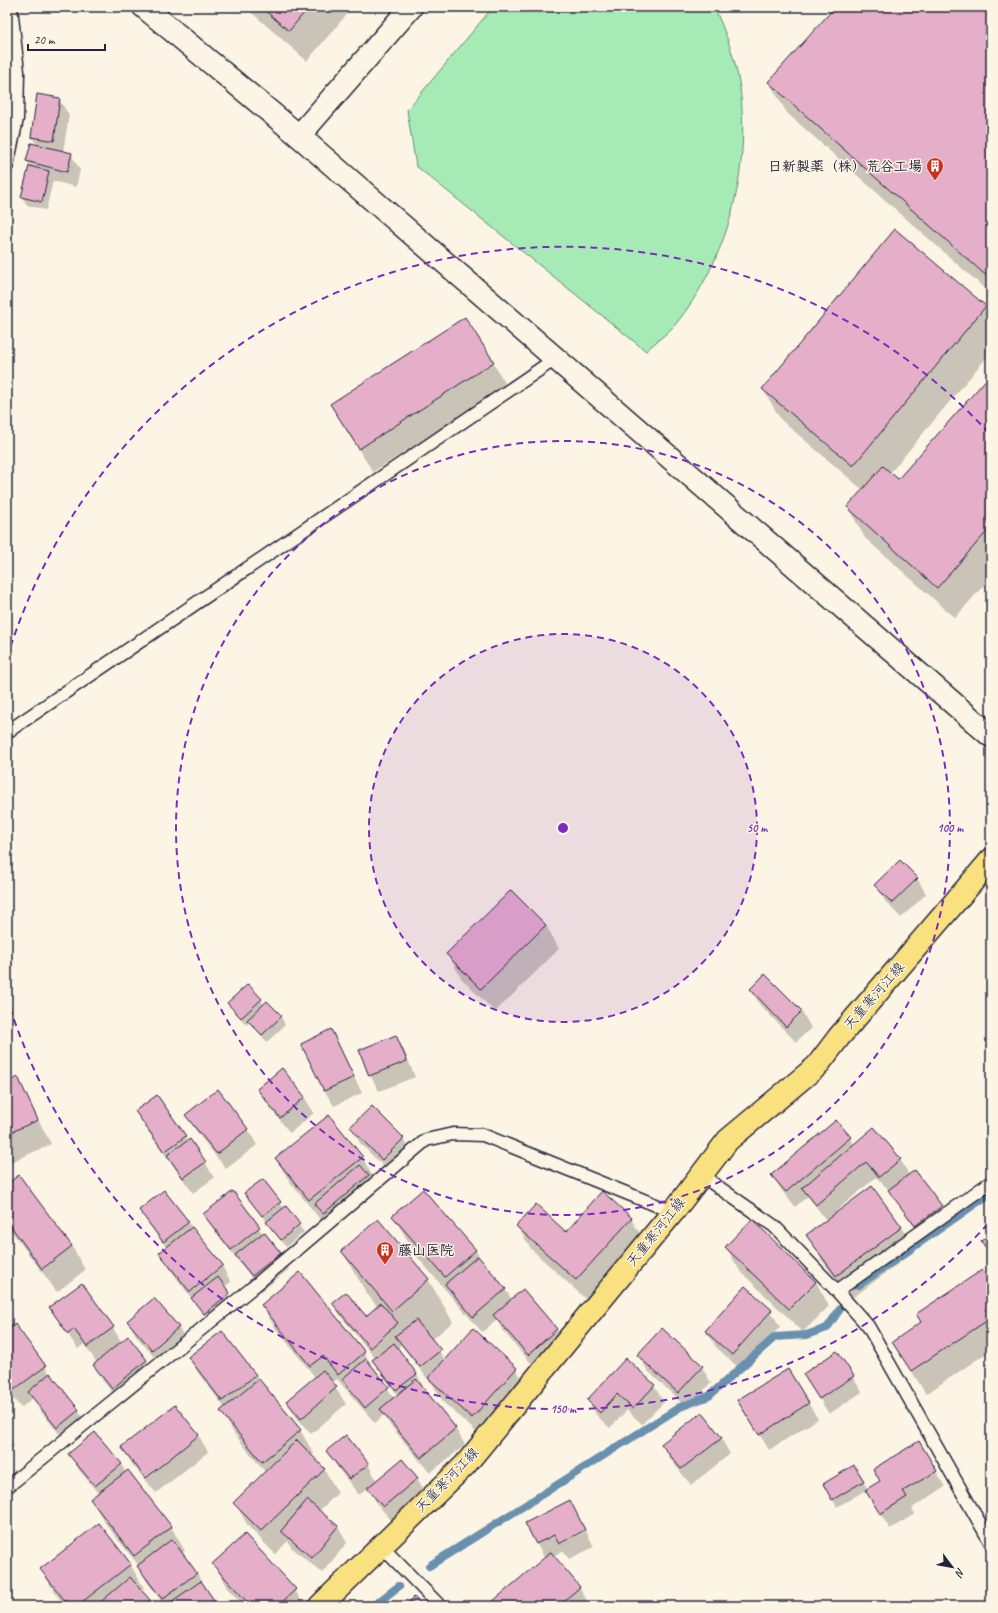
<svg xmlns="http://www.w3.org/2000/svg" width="998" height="1613" font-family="Caveat,'Klee One',sans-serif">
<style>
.green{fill:#a6ebb6;stroke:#648678}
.shadow{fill:#0003}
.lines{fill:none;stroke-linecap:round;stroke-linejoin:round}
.stream{stroke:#6a90af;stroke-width:8}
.building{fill:#e5afc9;stroke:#22223b}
.service-casing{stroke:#22223b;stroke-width:15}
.minor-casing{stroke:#22223b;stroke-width:25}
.primary-casing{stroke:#22223b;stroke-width:25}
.service{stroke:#fcf5e5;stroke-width:12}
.minor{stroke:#fcf5e5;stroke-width:22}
.primary{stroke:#fae180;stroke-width:22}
.ring{fill:none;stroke:#7b2cbf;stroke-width:2;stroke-dasharray:7 5}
.labels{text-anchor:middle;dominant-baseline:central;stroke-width:3;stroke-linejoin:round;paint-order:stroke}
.poi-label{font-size:14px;font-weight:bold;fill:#22223b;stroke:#fcf5e5;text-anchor:end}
.street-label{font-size:14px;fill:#22223b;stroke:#fcf5e5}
.centre{fill:#7b2cbf;stroke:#fcf5e5;stroke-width:2}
.ring-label{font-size:12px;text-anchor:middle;font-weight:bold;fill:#7b2cbf;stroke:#fcf5e5;stroke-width:3;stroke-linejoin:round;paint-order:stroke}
</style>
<rect width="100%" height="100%" fill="#fcf5e5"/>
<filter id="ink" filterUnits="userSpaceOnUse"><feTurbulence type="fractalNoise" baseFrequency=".025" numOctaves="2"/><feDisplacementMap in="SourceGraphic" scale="8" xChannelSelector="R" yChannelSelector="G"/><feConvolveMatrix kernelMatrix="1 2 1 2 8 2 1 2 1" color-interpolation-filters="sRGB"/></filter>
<g filter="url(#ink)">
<path class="green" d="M493 7H714C726 33 736 60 740 88 751 172 728 259 675 325 667 334 655 342 646 351L416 166 407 110Z"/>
<g class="shadow">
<polygon points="245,7 353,7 307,61"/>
<polygon points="836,7 991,7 991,294 787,113 769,82"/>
<polygon points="59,99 69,115 63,152 71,154 80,170 76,187 53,181 46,210 27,205 22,197 30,166 27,161 37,145 32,137"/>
<polygon points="895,231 986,307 991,316 991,352 890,473 898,480 991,375 991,577 955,618 865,538 848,507 863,490 781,420 763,389"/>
<polygon points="493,363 507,386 373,472 345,428"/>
<polygon points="917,878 926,894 901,918 885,901 876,885"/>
<polygon points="511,891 546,925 559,949 495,1012 461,978 448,954"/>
<polygon points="765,975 802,1012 811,1028 796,1042 760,1005 751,990"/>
<polygon points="261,1000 264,1005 281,1017 285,1025 267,1042 250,1022 246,1025 229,1003"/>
<polygon points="331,1031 362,1093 334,1106 324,1090"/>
<polygon points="396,1036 405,1052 415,1077 379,1091 370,1075"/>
<polygon points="282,1070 305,1098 314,1113 290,1133 268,1105 258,1089"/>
<polygon points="17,1079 51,1144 7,1164 7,1083"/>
<polygon points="217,1091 248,1129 257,1145 226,1169 196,1131 187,1115"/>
<polygon points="157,1097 188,1141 205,1162 214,1178 193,1193 145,1127 136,1111"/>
<polygon points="351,1127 403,1139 412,1154 392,1175 360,1143"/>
<polygon points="850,1137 854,1145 900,1159 909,1175 941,1207 950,1222 925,1242 890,1191 876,1177 826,1220 808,1196 795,1207 782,1191 772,1175"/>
<polygon points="362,1157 375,1181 372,1183 377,1192 332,1229 326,1221 323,1223 290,1182 276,1159"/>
<polygon points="19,1176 72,1246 85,1270 57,1292 7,1225 7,1186"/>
<polygon points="423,1190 476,1251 482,1262 505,1289 512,1300 523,1290 557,1330 566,1346 537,1370 503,1331 497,1320 482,1332 418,1258 393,1216"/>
<polygon points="233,1193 263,1234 280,1253 289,1269 262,1291 214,1230 204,1214"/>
<polygon points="246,1194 280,1203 304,1232 286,1247"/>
<polygon points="141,1210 188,1222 222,1266 231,1282 224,1287 234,1301 209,1322 170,1269 161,1253 167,1248 150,1226"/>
<polygon points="631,1219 645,1242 590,1303 531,1249 517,1226 566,1233"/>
<polygon points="902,1227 915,1251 851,1299 821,1259 808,1235"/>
<polygon points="726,1247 816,1282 829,1306 803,1332 740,1271"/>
<polygon points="342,1251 428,1279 453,1322 431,1340 446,1361 516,1369 530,1392 486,1441 443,1402 431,1381 430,1382 401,1345 397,1348 417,1374 425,1391 456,1429 465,1445 430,1473 390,1425 384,1415 375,1423 337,1379 332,1383 346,1404 311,1434 296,1417 287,1401 315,1377 276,1329 262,1305 300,1274 364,1353 394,1398 398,1395 383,1376 374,1360 376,1359 343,1319 333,1304 366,1318 378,1307 367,1294"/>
<polygon points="991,1285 991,1350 926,1394 893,1342"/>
<polygon points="154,1299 179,1328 188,1343 162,1366 137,1337 128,1321"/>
<polygon points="50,1308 113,1328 122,1343 146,1360 156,1376 122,1404 103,1381 94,1365 97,1363 84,1344 78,1349"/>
<polygon points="771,1311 780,1327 741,1370 716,1347 707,1331"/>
<polygon points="7,1322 45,1366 52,1378 78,1410 88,1426 67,1443 38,1408 33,1398 21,1408 7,1390"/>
<polygon points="638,1355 702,1367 711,1383 687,1408 648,1371"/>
<polygon points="190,1358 255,1375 300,1430 314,1454 311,1456 324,1469 338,1493 319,1511 338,1527 347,1543 322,1573 291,1547 288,1541 275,1554 248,1526 235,1503 266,1473 235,1435 221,1411 225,1408 199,1374"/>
<polygon points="626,1360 654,1386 664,1402 642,1424 627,1410 610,1428 597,1416 588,1400"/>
<polygon points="804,1374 853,1377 862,1392 829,1414"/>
<polygon points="808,1403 818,1419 769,1450 748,1416"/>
<polygon points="175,1406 199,1436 208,1452 156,1493 132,1464 123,1448"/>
<polygon points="7,1434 14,1446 7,1452"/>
<polygon points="721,1438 730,1454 691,1485 671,1460 662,1444"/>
<polygon points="328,1451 368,1464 377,1481 417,1478 426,1494 393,1522 377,1504 368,1487 359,1495 337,1467"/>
<polygon points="70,1454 121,1464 126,1473 171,1527 185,1551 182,1553 197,1573 217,1606 165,1606 147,1582 139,1566 105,1523 91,1499 98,1493 79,1470"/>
<polygon points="854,1467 868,1489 936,1471 945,1487 912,1508 915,1514 890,1529 866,1490 837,1507 824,1485"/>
<polygon points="570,1501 585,1530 558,1543 558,1545 586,1531 594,1547 569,1559 563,1551 553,1556 580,1588 590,1606 496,1606 545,1559 526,1524"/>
<polygon points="245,1535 295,1590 304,1606 244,1606 227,1588 214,1564"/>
<polygon points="130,1564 144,1588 141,1590 153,1606 65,1606 55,1593 42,1570"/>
</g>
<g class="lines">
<g class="stream">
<polyline points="859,1285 991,1193"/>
<polyline points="429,1566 680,1407 709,1396 775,1337 806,1335 827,1328 840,1309"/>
<polyline points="373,1606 399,1586"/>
</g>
</g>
<g class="building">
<polygon points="261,7 309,7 289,31"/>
<polygon points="835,7 991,7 991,280 768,82"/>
<polygon points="37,94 60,98 54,141 31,137"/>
<polygon points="31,143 72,153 67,172 26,161"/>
<polygon points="29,166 49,171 42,202 21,197"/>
<polygon points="895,229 986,306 853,466 762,389"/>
<polygon points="465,317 494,362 359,449 330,404"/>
<polygon points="991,374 991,527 937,588 847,507 883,466 898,479"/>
<polygon points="900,860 918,878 892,903 874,885"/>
<polygon points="511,890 546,925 481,989 446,954"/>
<polygon points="765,974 802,1011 786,1027 750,989"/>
<polygon points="248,984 262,999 241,1018 227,1003"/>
<polygon points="267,1001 282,1016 262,1035 247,1020"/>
<polygon points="331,1029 354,1077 324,1091 301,1044"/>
<polygon points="396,1035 407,1061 369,1076 359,1050"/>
<polygon points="282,1068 305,1097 280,1118 257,1089"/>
<polygon points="18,1077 38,1120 7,1134 7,1082"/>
<polygon points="218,1089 248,1129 217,1154 185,1115"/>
<polygon points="157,1095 186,1136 164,1152 135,1111"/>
<polygon points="372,1106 404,1138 382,1160 350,1127"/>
<polygon points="329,1115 363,1157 309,1200 275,1158"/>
<polygon points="836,1120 851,1137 786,1192 771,1175"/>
<polygon points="874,1127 901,1159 879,1177 866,1162 816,1205 802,1188"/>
<polygon points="190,1139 206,1162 183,1178 167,1155"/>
<polygon points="360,1165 369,1175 323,1214 314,1204"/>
<polygon points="915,1170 942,1206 915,1226 888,1190"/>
<polygon points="19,1175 72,1246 42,1269 7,1221 7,1184"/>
<polygon points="263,1179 281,1202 262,1216 244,1193"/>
<polygon points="872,1186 902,1227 836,1276 806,1235"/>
<polygon points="423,1189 476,1250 445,1277 392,1216"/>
<polygon points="164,1190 189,1222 163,1242 139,1210"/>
<polygon points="233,1191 260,1227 231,1250 203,1214"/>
<polygon points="602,1191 632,1218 576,1280 516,1226 536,1204 566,1232"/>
<polygon points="286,1206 300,1224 281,1240 266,1222"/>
<polygon points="378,1219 429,1279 392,1311 341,1251"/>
<polygon points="752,1219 816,1282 789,1309 725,1247"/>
<polygon points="192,1227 223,1265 190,1292 159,1253"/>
<polygon points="264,1232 281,1253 252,1276 235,1255"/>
<polygon points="991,1234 991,1255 981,1241"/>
<polygon points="478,1256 506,1289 473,1317 445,1284"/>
<polygon points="982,1270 991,1283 991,1318 911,1371 892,1342 921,1322 916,1314"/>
<polygon points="300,1272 365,1352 338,1375 323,1356 310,1366 261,1305"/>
<polygon points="218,1277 230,1293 204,1314 191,1298"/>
<polygon points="82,1283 114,1327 87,1347 74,1329 68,1334 49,1307"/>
<polygon points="745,1286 772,1310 732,1355 705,1331"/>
<polygon points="523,1289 557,1329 528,1355 493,1315"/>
<polygon points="346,1292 366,1316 381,1303 398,1323 370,1348 332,1303"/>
<polygon points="154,1298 179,1327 152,1350 127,1321"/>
<polygon points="416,1320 441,1350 420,1367 395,1336"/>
<polygon points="15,1324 46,1366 11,1392 7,1387 7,1330"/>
<polygon points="473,1328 517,1368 472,1418 428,1378"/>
<polygon points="662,1328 703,1366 678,1393 637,1355"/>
<polygon points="222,1331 256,1375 222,1401 188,1357"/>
<polygon points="128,1336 147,1360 112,1389 93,1365"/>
<polygon points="394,1343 417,1374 396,1390 372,1360"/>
<polygon points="837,1351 854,1376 819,1399 803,1374"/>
<polygon points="626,1358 655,1385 633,1409 617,1394 600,1413 587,1400"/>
<polygon points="366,1359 389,1387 365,1408 342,1379"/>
<polygon points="788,1369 809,1403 759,1435 737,1400"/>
<polygon points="323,1370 337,1387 301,1419 286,1401"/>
<polygon points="50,1373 79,1410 57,1428 28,1392"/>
<polygon points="259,1379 301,1430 262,1462 220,1411"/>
<polygon points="416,1379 456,1428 421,1458 380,1409"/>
<polygon points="175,1405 199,1435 146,1478 121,1447"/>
<polygon points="702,1412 722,1438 681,1469 661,1444"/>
<polygon points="95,1432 122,1464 95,1486 68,1454"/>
<polygon points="346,1435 369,1464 349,1479 326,1451"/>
<polygon points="297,1440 325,1469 261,1531 233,1503"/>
<polygon points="919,1441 937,1471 903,1491 907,1497 880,1514 865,1490 880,1481 873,1469"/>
<polygon points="402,1459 418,1478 383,1507 367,1488"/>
<polygon points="854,1465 864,1481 832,1500 823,1484"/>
<polygon points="128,1470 172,1527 134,1556 90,1499"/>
<polygon points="307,1500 338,1526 312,1558 281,1531"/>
<polygon points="570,1500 585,1530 559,1544 554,1535 536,1544 525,1523"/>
<polygon points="99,1523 131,1564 77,1606 69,1606 40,1569"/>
<polygon points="245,1534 296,1589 278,1606 251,1606 212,1564"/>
<polygon points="172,1539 197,1573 162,1599 137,1566"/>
<polygon points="551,1552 580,1587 558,1606 495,1606 492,1602"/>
<polygon points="130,1577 150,1600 143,1606 96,1606"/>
<polygon points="201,1581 218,1606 165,1606"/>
<polygon points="414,1597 423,1606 405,1606"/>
</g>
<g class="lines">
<g class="service-casing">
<g id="service">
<polyline points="7,166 17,119 18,72 11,7"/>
<polyline points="7,732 555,359"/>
<polyline points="701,1175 774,1226 837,1291 868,1326 991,1543"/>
<polyline points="837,1291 991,1182"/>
<polyline points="7,1487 252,1288 426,1140 453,1134 483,1135 673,1212"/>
<polyline points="381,1546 440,1606"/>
</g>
</g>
<g class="minor-casing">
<g id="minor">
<polyline points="144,7 299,136 991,736"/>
<polyline points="299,136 411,7"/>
</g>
</g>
<g class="primary-casing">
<polyline id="primary" points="320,1606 465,1465 673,1212 728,1140 817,1066 839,1037 991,860"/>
</g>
<use href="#service" class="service"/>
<use href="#minor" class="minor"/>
<use href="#primary" class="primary"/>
</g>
</g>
<circle cx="563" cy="828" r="194" fill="#7b2cbf" fill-opacity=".12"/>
<g class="ring">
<circle cx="563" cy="828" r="194"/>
<circle cx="563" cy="828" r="387"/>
<path d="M988 1224A581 581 0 0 1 7 998M7 658A581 581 0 0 1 988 432"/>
</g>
<defs>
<g id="building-pin" transform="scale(0.9)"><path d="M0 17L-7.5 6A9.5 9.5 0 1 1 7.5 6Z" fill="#c8321e" stroke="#fcf5e5"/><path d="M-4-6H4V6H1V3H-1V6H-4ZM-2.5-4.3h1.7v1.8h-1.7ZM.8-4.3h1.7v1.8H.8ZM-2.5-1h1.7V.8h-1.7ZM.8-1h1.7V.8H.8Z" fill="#fff"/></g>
</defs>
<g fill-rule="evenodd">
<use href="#building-pin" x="935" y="166"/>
<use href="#building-pin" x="385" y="1250"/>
</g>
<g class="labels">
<g class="poi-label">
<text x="922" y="166">日新製薬（株）荒谷工場</text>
<text x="398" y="1250" text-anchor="start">藤山医院</text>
</g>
<g class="street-label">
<text transform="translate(874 996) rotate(-49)">天童寒河江線</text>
<text transform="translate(656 1232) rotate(-51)">天童寒河江線</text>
<text transform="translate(447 1480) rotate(-46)">天童寒河江線</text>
</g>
</g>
<circle cx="563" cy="828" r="6" class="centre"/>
<g class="ring-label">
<text x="757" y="832">50 m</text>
<text x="950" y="832">100 m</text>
<text x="563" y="1413">150 m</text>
</g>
<rect width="998" height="1613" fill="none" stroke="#fcf5e5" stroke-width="24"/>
<rect x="12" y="12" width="974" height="1589" fill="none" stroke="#22223b" stroke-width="1.5" filter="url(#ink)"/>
<g transform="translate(952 1567) rotate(122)" stroke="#fcf5e5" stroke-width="3" paint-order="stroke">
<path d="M0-3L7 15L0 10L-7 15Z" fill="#22223b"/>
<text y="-6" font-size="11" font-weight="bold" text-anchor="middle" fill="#22223b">N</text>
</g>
<path d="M28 44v6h77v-6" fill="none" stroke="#22223b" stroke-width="2"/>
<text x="34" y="44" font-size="12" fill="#22223b" stroke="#fcf5e5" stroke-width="3" paint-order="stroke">20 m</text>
</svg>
